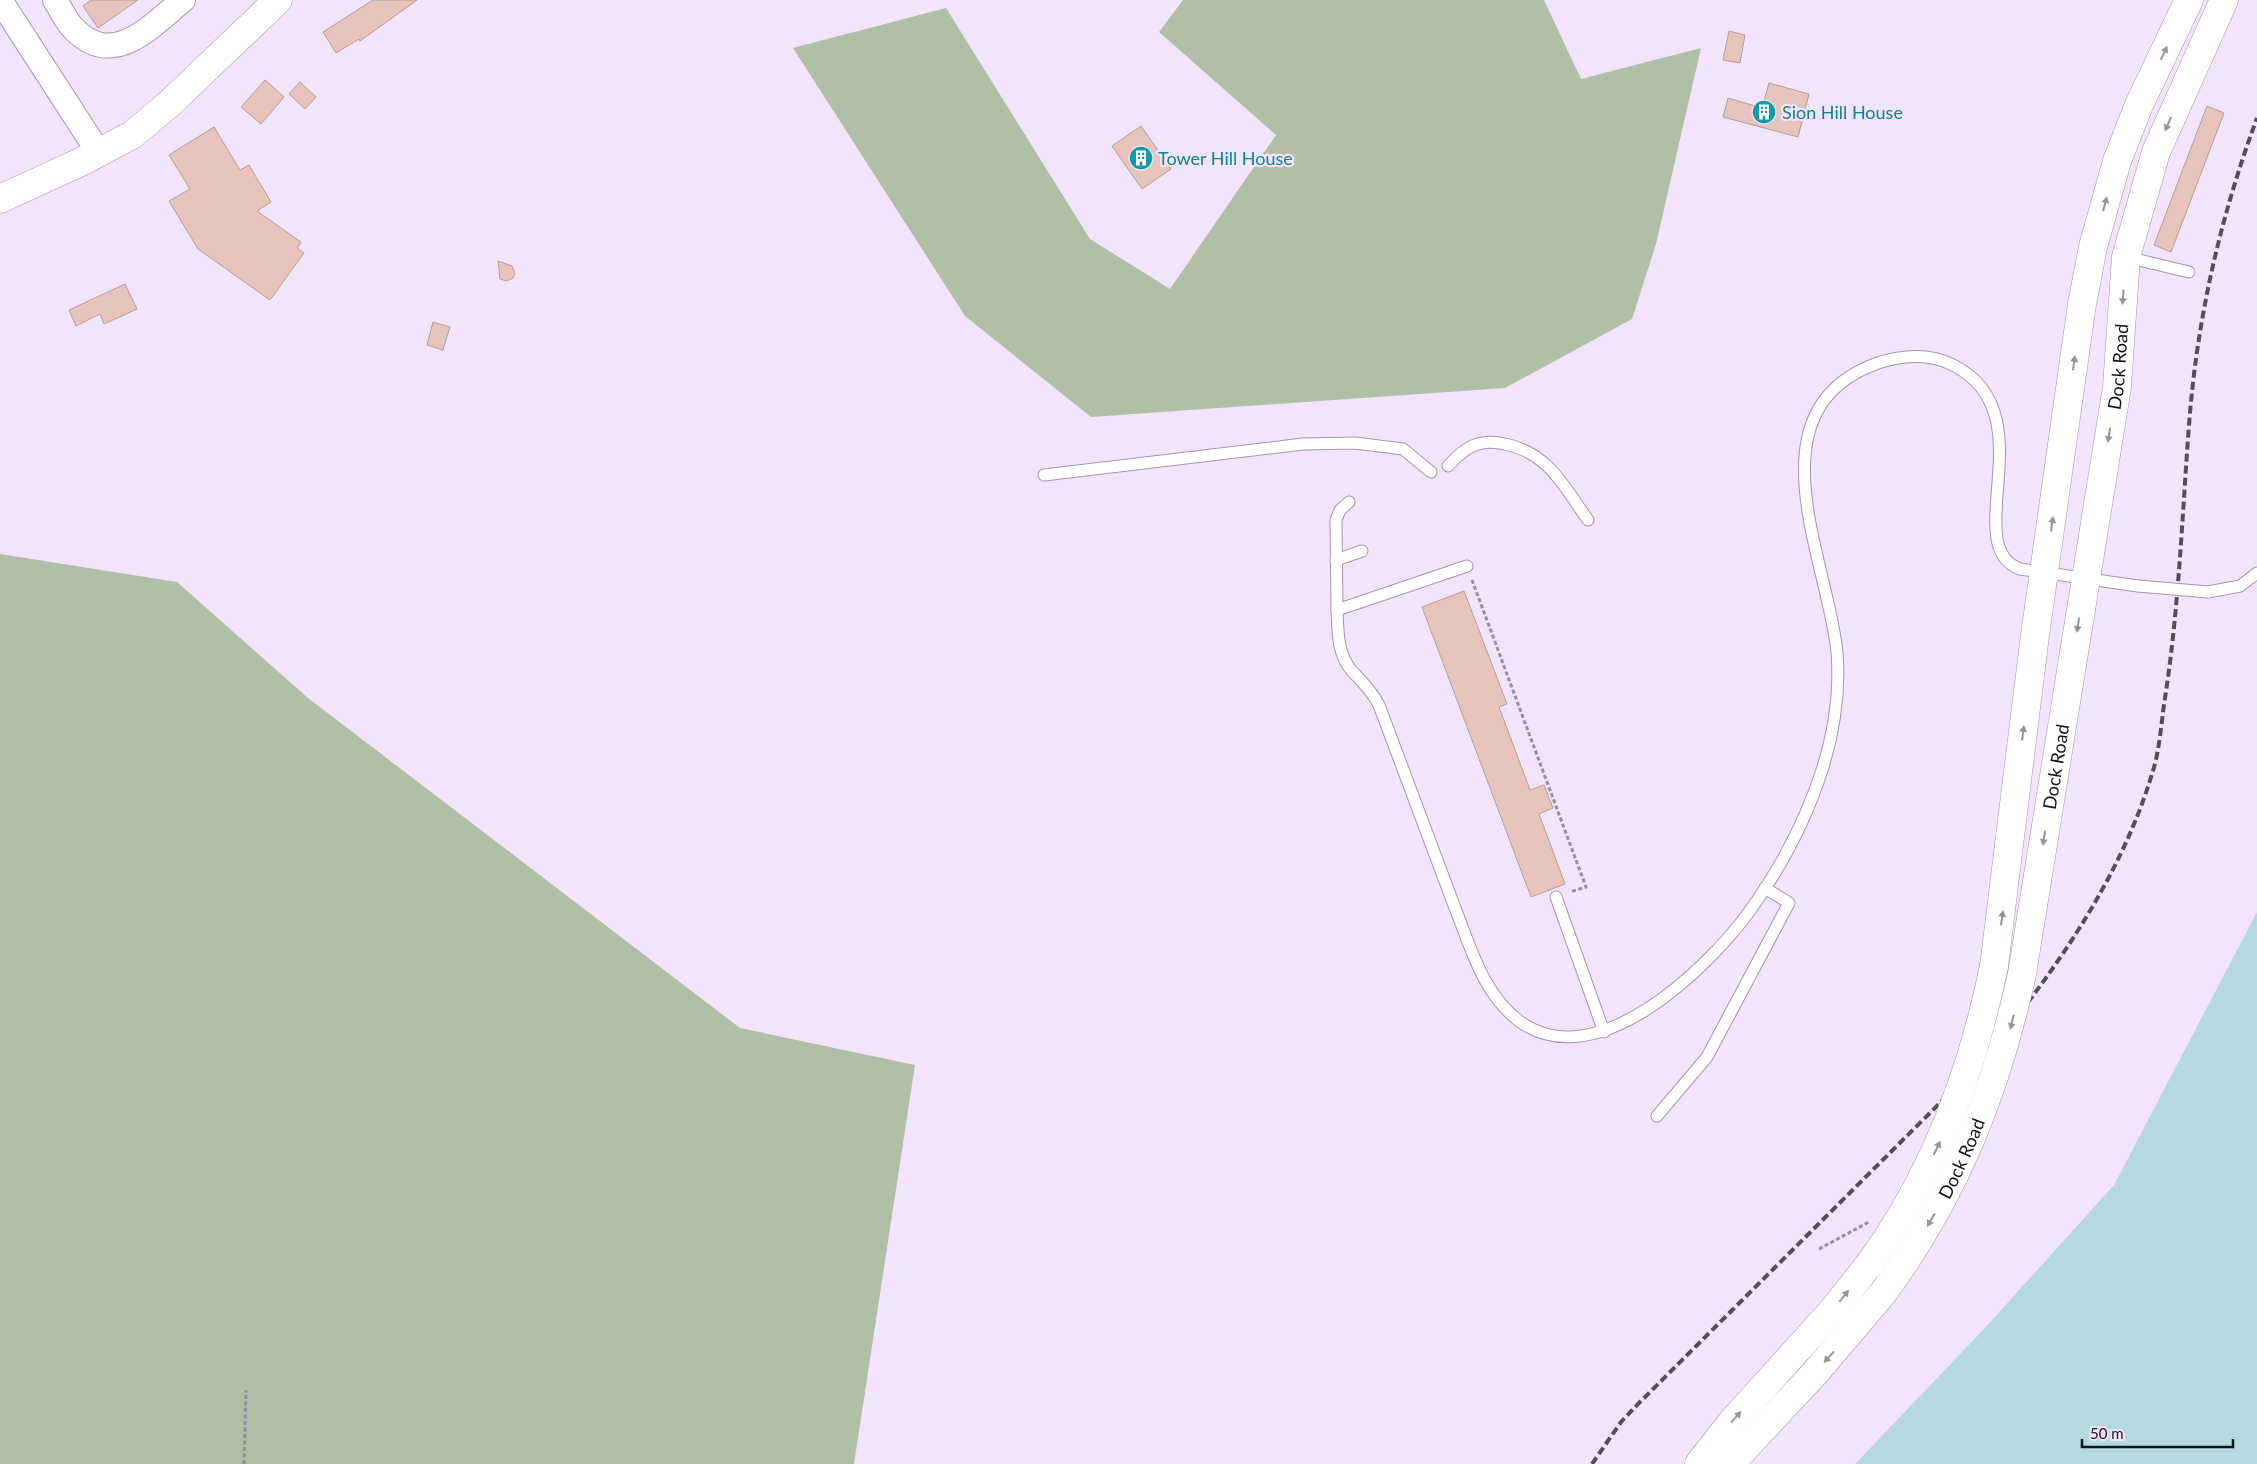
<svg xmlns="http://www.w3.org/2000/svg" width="2257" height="1464" font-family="Lato,sans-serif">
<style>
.green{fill:#b0bfa6}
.water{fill:#b4d9e1}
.building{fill:#e6c4bb;stroke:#b89c94}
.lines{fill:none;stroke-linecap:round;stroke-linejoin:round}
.service-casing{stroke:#a496ad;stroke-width:13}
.minor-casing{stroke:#a496ad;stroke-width:26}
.tertiary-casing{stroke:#a496ad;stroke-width:29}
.secondary-casing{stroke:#a496ad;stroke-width:29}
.path{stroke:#988d9f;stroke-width:3;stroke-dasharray:4 2.5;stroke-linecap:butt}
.service{stroke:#fff;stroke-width:11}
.minor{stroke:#fff;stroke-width:24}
.tertiary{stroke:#fff;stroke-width:28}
.secondary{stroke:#fff;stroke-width:28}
.rail{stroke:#554d5b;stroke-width:4;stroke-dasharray:8 4;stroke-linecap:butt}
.service-bridge-casing{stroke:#a496ad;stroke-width:13;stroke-linecap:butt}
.secondary-bridge-casing{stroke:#a496ad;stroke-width:29;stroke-linecap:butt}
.service-bridge{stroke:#fff;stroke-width:11}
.secondary-bridge{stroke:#fff;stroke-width:28}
.oneway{fill:#969498}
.labels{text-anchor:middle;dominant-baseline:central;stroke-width:4.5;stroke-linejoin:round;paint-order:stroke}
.culture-label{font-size:18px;fill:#0d838f;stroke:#f3e4fd;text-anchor:start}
.street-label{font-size:18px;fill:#16111a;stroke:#f3e4fd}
</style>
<rect width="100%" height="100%" fill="#f3e4fd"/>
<g class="green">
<polygon points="1183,0 1544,0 1581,79 1701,48 1656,244 1632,319 1505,388 1091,417 965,316 793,48 946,8 1090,239 1170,289 1276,135 1159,32"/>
<polygon points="0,554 177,582 308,698 740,1028 915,1065 854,1464 0,1464"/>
</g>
<polygon class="water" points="2257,912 2257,1464 1855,1464 1984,1329 2114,1185"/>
<g class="building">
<polygon points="91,0 138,0 98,28 83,6"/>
<polygon points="373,0 417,0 360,41 359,39 336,53 323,32"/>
<polygon points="1729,31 1745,35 1740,63 1723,60"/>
<polygon points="265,80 284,97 261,124 241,107"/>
<polygon points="300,82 316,97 305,109 289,94"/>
<polygon points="1769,83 1809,94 1798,137 1723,117 1728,98 1762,108"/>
<polygon points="2207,106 2224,113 2171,252 2154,245"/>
<polygon points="1141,126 1171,169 1142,189 1112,146"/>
<polygon points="214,127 240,170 249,165 271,202 257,211 301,242 297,248 304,253 270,300 198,249 169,201 190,189 169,155"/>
<polygon points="498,261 512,266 515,274 513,278 507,281 500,279"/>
<polygon points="125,284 137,309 104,324 100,314 76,326 69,310"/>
<polygon points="433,322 450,327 443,350 427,345"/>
<polygon points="1464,591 1507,704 1499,707 1530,790 1544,785 1553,808 1539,814 1565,884 1531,897 1422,607"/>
</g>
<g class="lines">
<g class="service-casing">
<g id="service">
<polyline points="2126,257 2189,272"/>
<path d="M1448 466C1465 447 1479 438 1505 444 1549 453 1564 487 1588 520"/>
<polyline points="1044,475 1303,444 1355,443 1403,449 1431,472"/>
<polyline points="1336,560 1362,551"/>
<path d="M1467 566 1337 610C1338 631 1337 654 1352 671 1362 682 1372 691 1379 705 1404 772 1429 840 1455 908 1471 948 1483 994 1519 1021 1596 1077 1706 970 1749 912 1780 869 1807 818 1823 767 1834 731 1840 690 1837 652 1828 560 1748 409 1878 363 1902 355 1930 353 1953 365 2048 413 1957 546 2020 569L2138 586"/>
<polyline points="2208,592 2240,586 2257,573"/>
<polyline points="1337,610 1336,520 1340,510 1349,502"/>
<polyline points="1556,897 1604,1032"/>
<polyline points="1657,1116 1707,1057 1789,903 1765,888"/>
</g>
</g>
<g class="minor-casing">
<g id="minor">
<polyline points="0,0 99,153"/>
<path d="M55 0C61 9 66 22 74 29 114 70 152 25 183 0"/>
</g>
</g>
<g class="tertiary-casing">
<polyline id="tertiary" points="0,199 85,160 132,135 169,104 278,0"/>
</g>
<g class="secondary-casing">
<g id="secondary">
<polyline points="1994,966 2035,635 2082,304 2093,247 2117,161 2139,105 2189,0"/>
<path id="s1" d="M2022 974 2117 387 2126 257 2156 152 2224 0"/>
<polyline points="1699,1464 1731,1423 1834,1309 1868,1266"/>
<polyline points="1730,1464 1815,1373 1883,1293"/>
</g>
</g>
<g class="path">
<polyline points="1472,580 1586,887 1570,892"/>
<polyline points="1819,1249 1869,1222"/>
<polyline points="244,1464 246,1390"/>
</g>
<use href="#service" class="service"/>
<use href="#minor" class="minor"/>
<use href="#tertiary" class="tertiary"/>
<use href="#secondary" class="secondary"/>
<path class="rail" d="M1592 1464 1621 1422 1638 1404 1975 1068C2048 982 2119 883 2152 774 2160 750 2161 723 2165 698 2179 608 2182 517 2189 425 2197 319 2220 218 2257 118"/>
<g class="service-bridge-casing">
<polyline id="service-bridge" points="2138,586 2208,592"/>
</g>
<g class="secondary-bridge-casing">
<g id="secondary-bridge">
<path d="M1868 1266C1934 1177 1972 1074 1994 966"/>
<path id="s2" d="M1883 1293C1955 1195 1996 1092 2022 974"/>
</g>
</g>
<use href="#service-bridge" class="service-bridge"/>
<use href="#secondary-bridge" class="secondary-bridge"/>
</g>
<defs><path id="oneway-solid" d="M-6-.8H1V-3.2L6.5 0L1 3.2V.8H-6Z" transform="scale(1.25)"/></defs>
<g class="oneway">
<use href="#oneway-solid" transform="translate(2164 53) rotate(-65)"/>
<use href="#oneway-solid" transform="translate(2168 124) rotate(114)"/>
<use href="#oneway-solid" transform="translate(2105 204) rotate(-75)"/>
<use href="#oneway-solid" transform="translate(2123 297) rotate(94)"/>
<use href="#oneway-solid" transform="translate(2074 363) rotate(-82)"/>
<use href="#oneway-solid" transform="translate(2109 435) rotate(99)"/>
<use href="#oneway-solid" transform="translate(2052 524) rotate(-82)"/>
<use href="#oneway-solid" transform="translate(2078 625) rotate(99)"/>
<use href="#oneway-solid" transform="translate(2023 733) rotate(-83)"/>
<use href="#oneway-solid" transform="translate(2044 838) rotate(99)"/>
<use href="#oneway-solid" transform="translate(2002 918) rotate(-82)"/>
<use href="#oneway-solid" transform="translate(2012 1022) rotate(104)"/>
<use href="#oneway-solid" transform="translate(1937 1148) rotate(-64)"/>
<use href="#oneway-solid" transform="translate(1931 1220) rotate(120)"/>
<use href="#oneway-solid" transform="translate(1844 1296) rotate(-51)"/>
<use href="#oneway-solid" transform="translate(1829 1357) rotate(132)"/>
<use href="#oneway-solid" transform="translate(1736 1417) rotate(-48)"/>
</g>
<defs>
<g id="building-disc" transform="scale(1.25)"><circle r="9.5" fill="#0f9aa8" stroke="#f3e4fd"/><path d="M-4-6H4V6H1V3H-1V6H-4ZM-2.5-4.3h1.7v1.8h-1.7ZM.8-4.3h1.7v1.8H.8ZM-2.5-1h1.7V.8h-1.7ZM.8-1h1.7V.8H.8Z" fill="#fff"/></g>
</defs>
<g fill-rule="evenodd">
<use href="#building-disc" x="1764" y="112"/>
<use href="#building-disc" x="1141" y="158"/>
</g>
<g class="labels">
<g class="culture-label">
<text x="1782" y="112">Sion Hill House</text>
<text x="1158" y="158">Tower Hill House</text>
</g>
<g class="street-label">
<text stroke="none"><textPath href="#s1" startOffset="615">Dock Road</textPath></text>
<text stroke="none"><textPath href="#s1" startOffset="210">Dock Road</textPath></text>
<text stroke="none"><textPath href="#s2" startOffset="156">Dock Road</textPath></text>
</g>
</g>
<path d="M2082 1439v8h151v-8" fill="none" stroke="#16111a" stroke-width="2.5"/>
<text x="2090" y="1439" font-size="15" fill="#16111a" stroke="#f3e4fd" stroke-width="4" paint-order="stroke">50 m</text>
</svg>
